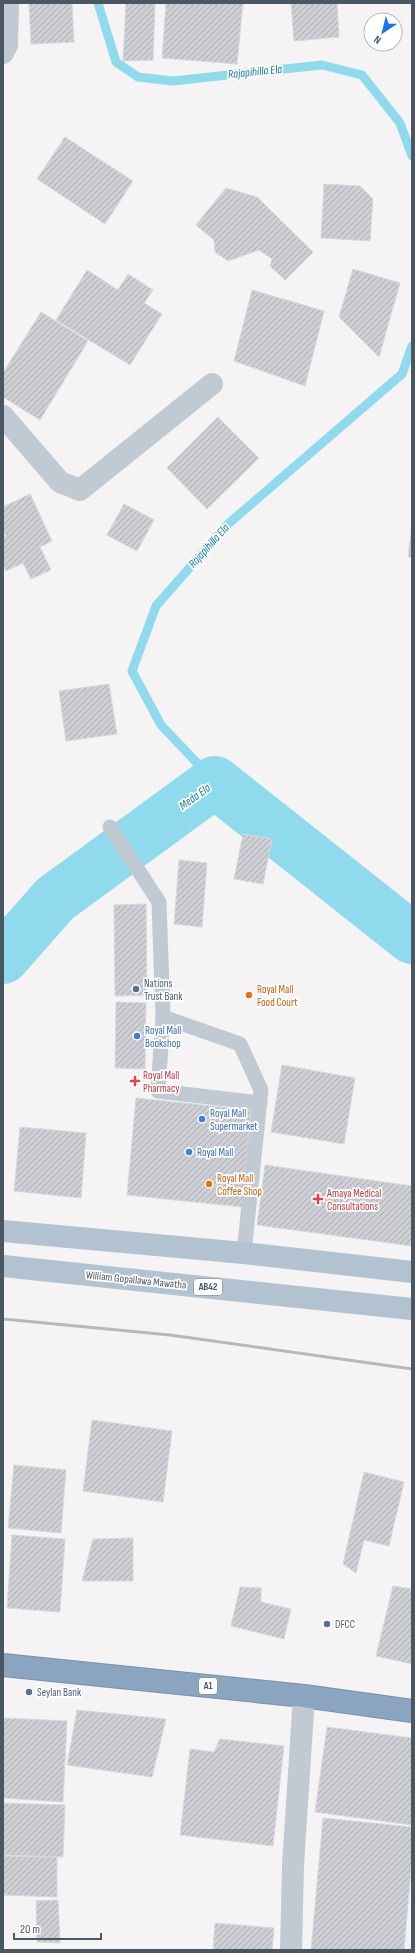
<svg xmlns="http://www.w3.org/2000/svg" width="415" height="1953" font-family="'Sofia Sans Condensed',sans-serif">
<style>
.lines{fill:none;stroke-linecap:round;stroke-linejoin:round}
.stream{stroke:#90daee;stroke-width:9}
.river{stroke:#90daee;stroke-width:52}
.building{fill:url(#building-hatch);stroke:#d7d9de}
.highway-casing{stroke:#7690ad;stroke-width:24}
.lane{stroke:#c1cad2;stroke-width:15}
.street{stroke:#c1cad2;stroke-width:22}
.primary{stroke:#b3c2d1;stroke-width:22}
.highway{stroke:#8ba5c1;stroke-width:22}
.rail{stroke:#b5b8bd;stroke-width:3}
.service-dot{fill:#5c6f8a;stroke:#fff;stroke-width:1.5}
.food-dot{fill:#e8710a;stroke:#fff;stroke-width:1.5}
.shop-dot{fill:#3f7fe0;stroke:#fff;stroke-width:1.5}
.health-dot{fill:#e0444e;stroke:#fff;stroke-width:1.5}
.labels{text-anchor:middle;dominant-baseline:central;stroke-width:3.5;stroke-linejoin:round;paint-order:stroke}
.shield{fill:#fff;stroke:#808990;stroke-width:1}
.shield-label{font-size:10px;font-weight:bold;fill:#4a5661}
.service-label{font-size:11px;fill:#4e5e75;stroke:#fff;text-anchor:start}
.food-label{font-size:11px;fill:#c56008;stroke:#fff;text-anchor:start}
.shop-label{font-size:11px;fill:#366cbe;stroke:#fff;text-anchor:start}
.health-label{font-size:11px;fill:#be3a42;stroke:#fff;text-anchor:start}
.street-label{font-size:11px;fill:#4a5661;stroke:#fff}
.water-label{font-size:12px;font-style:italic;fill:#0c7c9b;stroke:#fff}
</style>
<defs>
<pattern id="building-hatch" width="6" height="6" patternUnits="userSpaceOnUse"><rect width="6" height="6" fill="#cdcfd5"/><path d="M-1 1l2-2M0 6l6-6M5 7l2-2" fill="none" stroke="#a8abb0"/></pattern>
</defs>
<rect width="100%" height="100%" fill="#f5f3f3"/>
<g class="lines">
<g class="stream">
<polyline points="98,3 116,62 138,77 173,81 322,65 362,75 400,123 412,156"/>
<polyline points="215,782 161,725 132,671 156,606 228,524 402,374 412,346"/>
</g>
<polyline class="river" points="3,958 55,899 215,782 412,938"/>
</g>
<g class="building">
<polygon points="29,3 72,3 74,42 31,44"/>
<polygon points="126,3 155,3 153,60 123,61"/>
<polygon points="166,3 243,3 237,64 162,58"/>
<polygon points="291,3 337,3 339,37 294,41"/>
<polygon points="65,137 133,181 105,224 37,179"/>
<polygon points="324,184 360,186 373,199 370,241 321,238"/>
<polygon points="226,188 257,197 313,252 285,280 270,266 272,259 259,250 228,261 215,252 214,240 196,225"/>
<polygon points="353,269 400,283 379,357 339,317"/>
<polygon points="87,270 118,290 128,274 153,290 144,303 162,314 130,365 56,320"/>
<polygon points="252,290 324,311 305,386 234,361"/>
<polygon points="41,312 88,341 40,420 3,397 3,373"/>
<polygon points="218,417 259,458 207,509 167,468"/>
<polygon points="30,494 52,541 40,547 51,570 31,579 23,563 6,571 3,564 3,538 6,536 3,531 3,507"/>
<polygon points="124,504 154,520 137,551 107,535"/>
<polygon points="412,526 412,557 408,557"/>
<polygon points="109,684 117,734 66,741 59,691"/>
<polygon points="243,834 272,839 263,884 234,879"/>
<polygon points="179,860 207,863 202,927 174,924"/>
<polygon points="146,904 147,995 115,996 114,905"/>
<polygon points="116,1002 146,1003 145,1069 115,1068"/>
<polygon points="282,1065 355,1078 344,1144 271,1132"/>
<polygon points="136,1098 251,1110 242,1207 127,1195"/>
<polygon points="20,1127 86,1133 81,1198 14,1191"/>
<polygon points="265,1165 412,1186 412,1246 257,1225"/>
<polygon points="92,1420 172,1431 163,1502 83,1491"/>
<polygon points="14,1465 66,1470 61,1533 8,1528"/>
<polygon points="364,1472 404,1482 389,1546 364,1540 356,1573 343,1564"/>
<polygon points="12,1535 65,1539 60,1612 7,1608"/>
<polygon points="133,1538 133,1581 82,1581 93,1539"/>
<polygon points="393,1586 412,1589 412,1664 376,1656"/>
<polygon points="240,1587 261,1588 261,1602 291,1609 284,1639 231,1626"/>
<polygon points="77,1710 166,1719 152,1777 67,1765"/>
<polygon points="3,1718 67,1721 63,1802 3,1798"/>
<polygon points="327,1727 412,1738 412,1825 315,1812"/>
<polygon points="220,1739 284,1746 273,1846 180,1835 190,1749 214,1752"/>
<polygon points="3,1803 65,1805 63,1857 3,1855"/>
<polygon points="323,1818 412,1827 412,1858 404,1950 311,1950"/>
<polygon points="3,1856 57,1857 57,1897 3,1895"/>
<polygon points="58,1900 60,1943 37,1942 36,1901"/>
<polygon points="215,1923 274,1928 272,1950 213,1950"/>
</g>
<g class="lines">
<g class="highway-casing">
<polyline id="highway" points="3,1665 304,1696 412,1711"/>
</g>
<g class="lane">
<polyline points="110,827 159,902 163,1017 240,1044 261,1090 244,1253"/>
<polyline points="163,1017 158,1091 260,1103"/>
</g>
<g class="street">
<polyline points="3,53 7,45 8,3"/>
<polyline points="3,416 60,482 80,490 212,384"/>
<polyline points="291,1950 293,1865 304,1696"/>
</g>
<g class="primary">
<polyline points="3,1231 244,1253 412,1272"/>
<polyline points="3,1266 412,1309"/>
</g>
<use href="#highway" class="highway"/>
<polyline class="rail" points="3,1319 170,1335 412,1369"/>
</g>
<g class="service-dot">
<circle cx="136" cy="989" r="4"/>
<circle cx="327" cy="1624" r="4"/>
<circle cx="29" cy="1692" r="4"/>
</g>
<g class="food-dot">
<circle cx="249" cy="995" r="4"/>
<circle cx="209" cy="1184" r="4"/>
</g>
<g class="shop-dot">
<circle cx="137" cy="1036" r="4"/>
<circle cx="202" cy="1119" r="4"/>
<circle cx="189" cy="1152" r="4"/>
</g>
<g class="health-dot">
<path d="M133 1075h4v4h4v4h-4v4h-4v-4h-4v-4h4z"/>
<path d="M316 1193h4v4h4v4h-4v4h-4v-4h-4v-4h4z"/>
</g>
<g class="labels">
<g class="shield">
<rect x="194" y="1279" width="28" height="16" rx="3"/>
<rect x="199" y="1678" width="18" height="16" rx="3"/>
</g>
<g class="shield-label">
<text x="208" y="1287">AB42</text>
<text x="208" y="1686">A1</text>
</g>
<g class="service-label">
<text x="144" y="983">Nations<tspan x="144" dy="13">Trust Bank</tspan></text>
<text x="335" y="1624">DFCC</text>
<text x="37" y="1692">Seylan Bank</text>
</g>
<g class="food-label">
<text x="257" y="989">Royal Mall<tspan x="257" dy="13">Food Court</tspan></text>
<text x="217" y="1178">Royal Mall<tspan x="217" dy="13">Coffee Shop</tspan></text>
</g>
<g class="shop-label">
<text x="145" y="1030">Royal Mall<tspan x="145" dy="13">Bookshop</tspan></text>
<text x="210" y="1113">Royal Mall<tspan x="210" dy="13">Supermarket</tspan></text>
<text x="197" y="1152">Royal Mall</text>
</g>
<g class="health-label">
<text x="143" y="1075">Royal Mall<tspan x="143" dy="13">Pharmacy</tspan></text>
<text x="327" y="1193">Amaya Medical<tspan x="327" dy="13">Consultations</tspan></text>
</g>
<g class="street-label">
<text transform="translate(136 1280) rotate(6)">William Gopallawa Mawatha</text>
</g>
<g class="water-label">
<text transform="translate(255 72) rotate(-6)">Rajapihilla Ela</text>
<text transform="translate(209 546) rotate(-48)">Rajapihilla Ela</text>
<text transform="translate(195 797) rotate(-36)">Meda Ela</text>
</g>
</g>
<rect width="415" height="1953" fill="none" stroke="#4a5661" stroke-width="8"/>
<g transform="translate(383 32) rotate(215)"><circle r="19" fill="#ffffff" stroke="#b7bbc0"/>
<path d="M0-3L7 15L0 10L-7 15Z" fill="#1a73e8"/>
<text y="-6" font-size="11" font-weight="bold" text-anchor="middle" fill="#4a5661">N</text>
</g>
<path d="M14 1933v6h87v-6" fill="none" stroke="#4a5661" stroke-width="2"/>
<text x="20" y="1933" font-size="12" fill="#4a5661" stroke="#ffffff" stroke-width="3" paint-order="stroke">20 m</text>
</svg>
